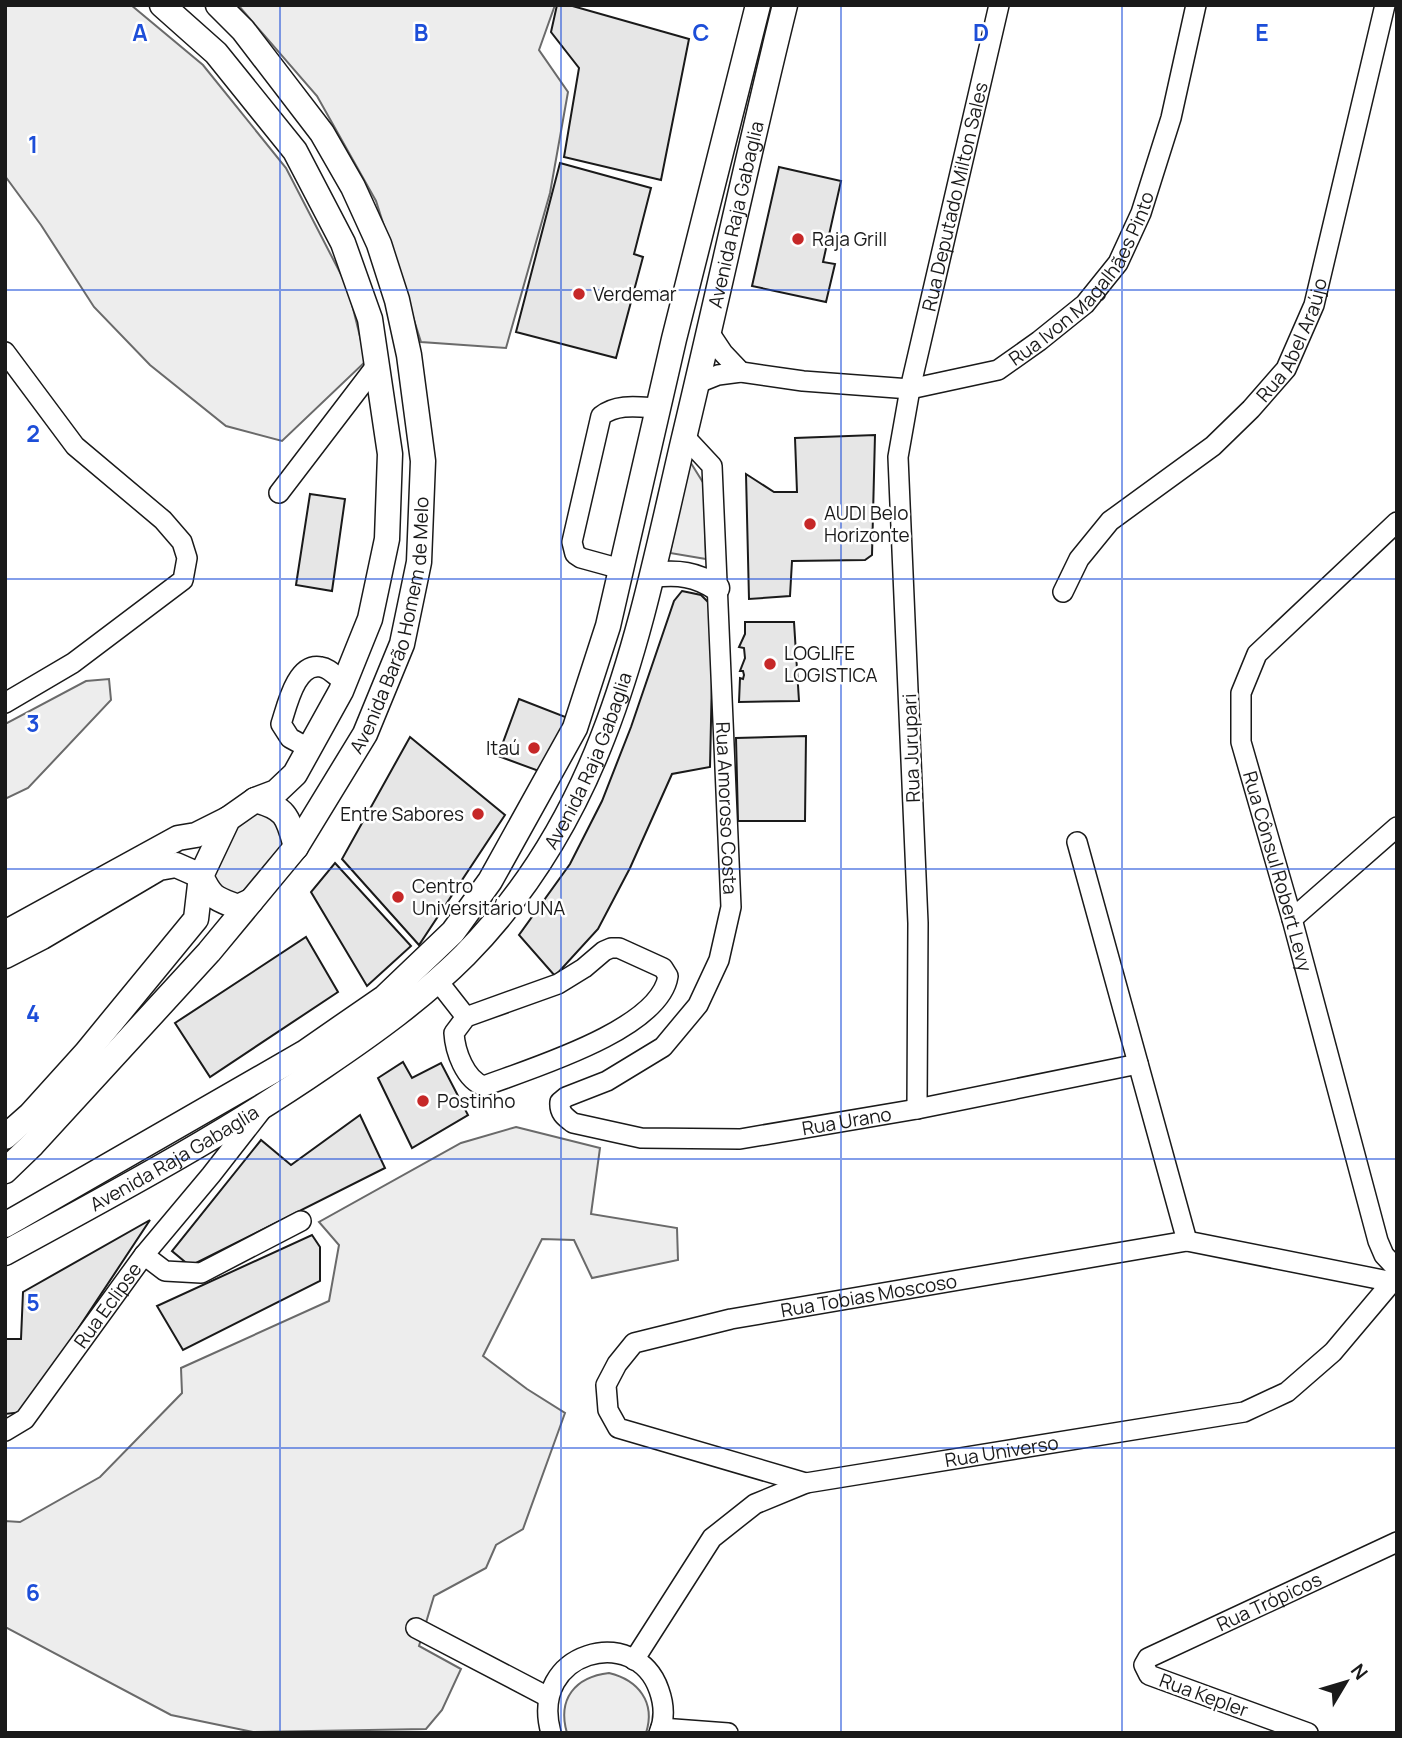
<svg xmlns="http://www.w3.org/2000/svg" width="1402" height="1738" font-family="Manrope,sans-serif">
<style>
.green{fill:#ededed;stroke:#6a6a6a;stroke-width:2}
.building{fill:#e6e6e6;stroke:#1a1a1a;stroke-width:2}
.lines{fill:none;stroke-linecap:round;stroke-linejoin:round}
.minor-casing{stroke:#1a1a1a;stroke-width:22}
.major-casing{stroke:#1a1a1a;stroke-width:27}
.minor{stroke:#fff;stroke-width:19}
.major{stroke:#fff;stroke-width:24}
.grid{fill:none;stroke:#1d4ed8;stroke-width:2;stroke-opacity:0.55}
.poi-dot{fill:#c62828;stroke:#fff;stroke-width:2.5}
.labels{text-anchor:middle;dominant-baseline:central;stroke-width:5;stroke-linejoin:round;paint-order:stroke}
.street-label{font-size:19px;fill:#1a1a1a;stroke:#fff}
.poi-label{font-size:19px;fill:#1a1a1a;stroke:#fff;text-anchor:start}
.grid-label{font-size:23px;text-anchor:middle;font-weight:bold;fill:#1d4ed8;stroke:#fff;stroke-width:5;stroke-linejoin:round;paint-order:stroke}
</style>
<rect width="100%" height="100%" fill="#fff"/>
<g class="green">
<polygon points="5,5 131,5 203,65 286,168 348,288 366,361 282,441 226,426 150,365 94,307 41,225 5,176"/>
<polygon points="238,5 555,5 539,50 568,92 550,193 506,348 421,342 376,201 317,96"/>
<polygon points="689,460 704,484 706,559 670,553"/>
<polygon points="109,679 111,700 28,788 5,799 5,724 86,681"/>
<polygon points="252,812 278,816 283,849 244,892 234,897 216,890 213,870 239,823"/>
<polygon points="516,1127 600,1148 591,1214 677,1228 678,1260 592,1278 574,1240 542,1239 483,1356 527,1389 565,1413 523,1529 496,1545 486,1568 434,1596 419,1646 461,1669 442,1710 426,1729 253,1732 171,1715 5,1627 5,1521 20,1522 100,1477 182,1393 181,1368 329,1301 339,1245 319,1222 461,1143"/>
<path d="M609 1673C638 1680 656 1702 646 1733H567C557 1699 575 1677 609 1673Z"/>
</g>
<g class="building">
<polygon points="557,5 569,5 689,39 661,180 564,157 579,68 551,32"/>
<polygon points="560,163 651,188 634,254 643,257 616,358 516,332"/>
<polygon points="779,167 841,181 823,262 835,264 826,302 752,286"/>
<polygon points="875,435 872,555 865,560 792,561 790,596 749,599 746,474 774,492 797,492 795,438"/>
<polygon points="310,494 345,499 332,591 296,585"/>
<polygon points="682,591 701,595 709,603 713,630 710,767 672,774 630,868 598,929 555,976 519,935 570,864 602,801 631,727 674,601"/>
<polygon points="745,622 794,622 799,701 739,702 740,678 743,679 744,675 743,671 740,671 745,658 744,648 739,647 745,634"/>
<polygon points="519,699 568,718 547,774 498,756"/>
<polygon points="806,736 805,821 738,821 736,738"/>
<polygon points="410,737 505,815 419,945 342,859"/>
<polygon points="335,863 411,946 367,986 311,892"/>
<polygon points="306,937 338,992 210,1077 175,1023"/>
<polygon points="403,1062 412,1078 441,1063 468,1115 412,1148 378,1078"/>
<polygon points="360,1115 385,1168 190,1266 172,1251 261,1140 291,1165"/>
<polygon points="150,1220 23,1412 5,1414 5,1339 21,1339 23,1292"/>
<polygon points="312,1235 320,1247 320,1281 183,1350 157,1306"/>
</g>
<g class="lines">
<g class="minor-casing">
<g id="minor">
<polyline points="709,332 723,353 741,372"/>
<polyline points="5,352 75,446 163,520 182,542 187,558 183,580 73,663 5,703"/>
<path id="s1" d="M698 383 718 375 741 372 803 381 910 389 998 370 1039 341 1085 304 1118 263 1141 213 1171 118 1196 5"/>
<path id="s2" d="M685 437 712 466 731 907 719 960 698 1005 663 1047 607 1081 566 1097 560 1102C559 1113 565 1117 573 1123L641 1138 740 1139 917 1109 1138 1064"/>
<polyline points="279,493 376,366"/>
<path id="s3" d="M1397 522 1257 654 1241 693V742L1292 919 1378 1241 1384 1255 1397 1269"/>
<path d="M621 569 581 558 575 554 572 542 601 416C617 403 639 407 658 408"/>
<path id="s4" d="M1063 592 1079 559 1110 521 1213 446 1251 409 1286 369 1314 305 1385 5"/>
<path d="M310 749 290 738 281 724C287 706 296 662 321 667 330 668 337 678 345 682"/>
<polyline points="1077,842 1187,1241"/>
<polyline points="1292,919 1397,827"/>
<path d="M611 948H619L663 968 668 976C660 1030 529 1069 484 1086 465 1080 455 1051 454 1033L466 1017 558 984 584 968 604 951Z"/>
<polyline points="437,980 466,1017"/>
<path id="s5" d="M917 1109 918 923 898 457 910 389 999 5"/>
<polyline points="144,1255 165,1271 201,1273 301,1221"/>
<path id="s6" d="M5 1431 25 1419 144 1255 211 1175 261 1111"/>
<path id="s7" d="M806 1483 618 1428 608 1410 606 1385 617 1364 634 1343 731 1319 1187 1241 1393 1282"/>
<polyline points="416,1628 548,1697"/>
<path id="s8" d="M634 1660 712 1538 755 1504 806 1483 1244 1412 1287 1392 1333 1352 1397 1276"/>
<polyline points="661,1728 728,1733"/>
<path d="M551 1733C528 1651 636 1623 659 1690 664 1704 665 1719 659 1733"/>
<path id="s9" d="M1308 1733 1149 1675 1144 1665 1148 1658 1397 1542"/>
</g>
</g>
<g class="major-casing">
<g id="major">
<path d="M653 575C678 572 696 574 717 588"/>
<path d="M255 800C287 808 288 818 296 847"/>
<path d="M201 876C212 899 215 898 238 907L251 901"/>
<polyline points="5,933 178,838 196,835 228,819"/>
<polyline points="5,956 42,937 159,868 176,865 201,876"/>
<polyline points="5,1137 30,1115 86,1053 196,919 201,876 228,819 255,800 276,792 295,774 341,691 370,619 387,539 390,454 370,319 343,243 295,151 216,53 162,5"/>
<path id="s10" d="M5 1171 33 1144 209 952 296 847 365 734 402 644 419 562 423 461 409 355 397 300 379 244 353 187 322 133 243 30 218 5"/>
<polyline points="5,1225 304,1053 385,997 453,932 490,881 575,728 608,626 674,339 758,5"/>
<path id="s11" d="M5 1253C113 1194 222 1136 324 1066 373 1033 423 997 465 955 608 810 639 631 683 442 718 296 749 150 785 5"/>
</g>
</g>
<use href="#minor" class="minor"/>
<use href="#major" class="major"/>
</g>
<path class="grid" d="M280 5V1733M561 5V1733M841 5V1733M1122 5V1733M5 290H1397M5 579H1397M5 869H1397M5 1159H1397M5 1448H1397"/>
<g class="poi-dot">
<circle cx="798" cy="239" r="7"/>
<circle cx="579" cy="294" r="7"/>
<circle cx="810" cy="524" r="7"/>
<circle cx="770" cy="664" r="7"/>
<circle cx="534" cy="748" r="7"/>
<circle cx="478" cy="814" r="7"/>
<circle cx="398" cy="897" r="7"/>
<circle cx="423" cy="1101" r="7"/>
</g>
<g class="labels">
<g class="street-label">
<text stroke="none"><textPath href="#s5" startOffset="919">Rua Deputado Milton Sales</textPath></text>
<text stroke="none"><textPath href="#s11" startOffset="1349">Avenida Raja Gabaglia</textPath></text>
<text stroke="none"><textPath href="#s1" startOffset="432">Rua Ivon Magalhães Pinto</textPath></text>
<text stroke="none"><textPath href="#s4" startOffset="348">Rua Abel Araújo</textPath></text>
<text stroke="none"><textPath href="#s10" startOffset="681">Avenida Barão Homem de Melo</textPath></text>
<text transform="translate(911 748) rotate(-92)">Rua Jurupari</text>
<text stroke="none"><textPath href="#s11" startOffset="782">Avenida Raja Gabaglia</textPath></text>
<text stroke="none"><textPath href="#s2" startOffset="382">Rua Amoroso Costa</textPath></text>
<text stroke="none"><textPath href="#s3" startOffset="418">Rua Cônsul Robert Levy</textPath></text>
<text stroke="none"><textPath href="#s2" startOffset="1060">Rua Urano</textPath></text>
<text stroke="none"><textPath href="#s11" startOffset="194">Avenida Raja Gabaglia</textPath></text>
<text stroke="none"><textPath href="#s7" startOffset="532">Rua Tobias Moscoso</textPath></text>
<text stroke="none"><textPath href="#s6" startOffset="164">Rua Eclipse</textPath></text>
<text stroke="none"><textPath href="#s8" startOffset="453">Rua Universo</textPath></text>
<text stroke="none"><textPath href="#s9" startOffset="322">Rua Trópicos</textPath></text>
<text transform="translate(1204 1695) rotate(20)">Rua Kepler</text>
</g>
<g class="poi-label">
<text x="812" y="239">Raja Grill</text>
<text x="593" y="294">Verdemar</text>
<text x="824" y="513">AUDI Belo<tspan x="824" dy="22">Horizonte</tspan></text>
<text x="784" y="653">LOGLIFE<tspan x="784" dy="22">LOGISTICA</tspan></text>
<text x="520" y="748" text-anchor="end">Itaú</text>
<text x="464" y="814" text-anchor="end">Entre Sabores</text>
<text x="412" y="886">Centro<tspan x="412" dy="22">Universitário UNA</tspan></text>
<text x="437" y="1101">Postinho</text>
</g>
</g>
<g class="grid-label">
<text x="140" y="41">A</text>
<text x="421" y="41">B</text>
<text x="701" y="41">C</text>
<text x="981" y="41">D</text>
<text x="1262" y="41">E</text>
<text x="33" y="153">1</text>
<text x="33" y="442">2</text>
<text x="33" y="732">3</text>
<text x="33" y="1022">4</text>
<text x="33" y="1311">5</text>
<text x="33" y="1601">6</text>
</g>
<rect width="1402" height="1738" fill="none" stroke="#1a1a1a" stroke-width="14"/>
<g transform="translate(1346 1682) rotate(52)" stroke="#ffffff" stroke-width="5" paint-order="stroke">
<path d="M0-5L12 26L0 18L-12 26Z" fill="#1a1a1a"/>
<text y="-10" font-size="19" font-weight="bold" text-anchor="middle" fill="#1a1a1a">N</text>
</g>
</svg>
